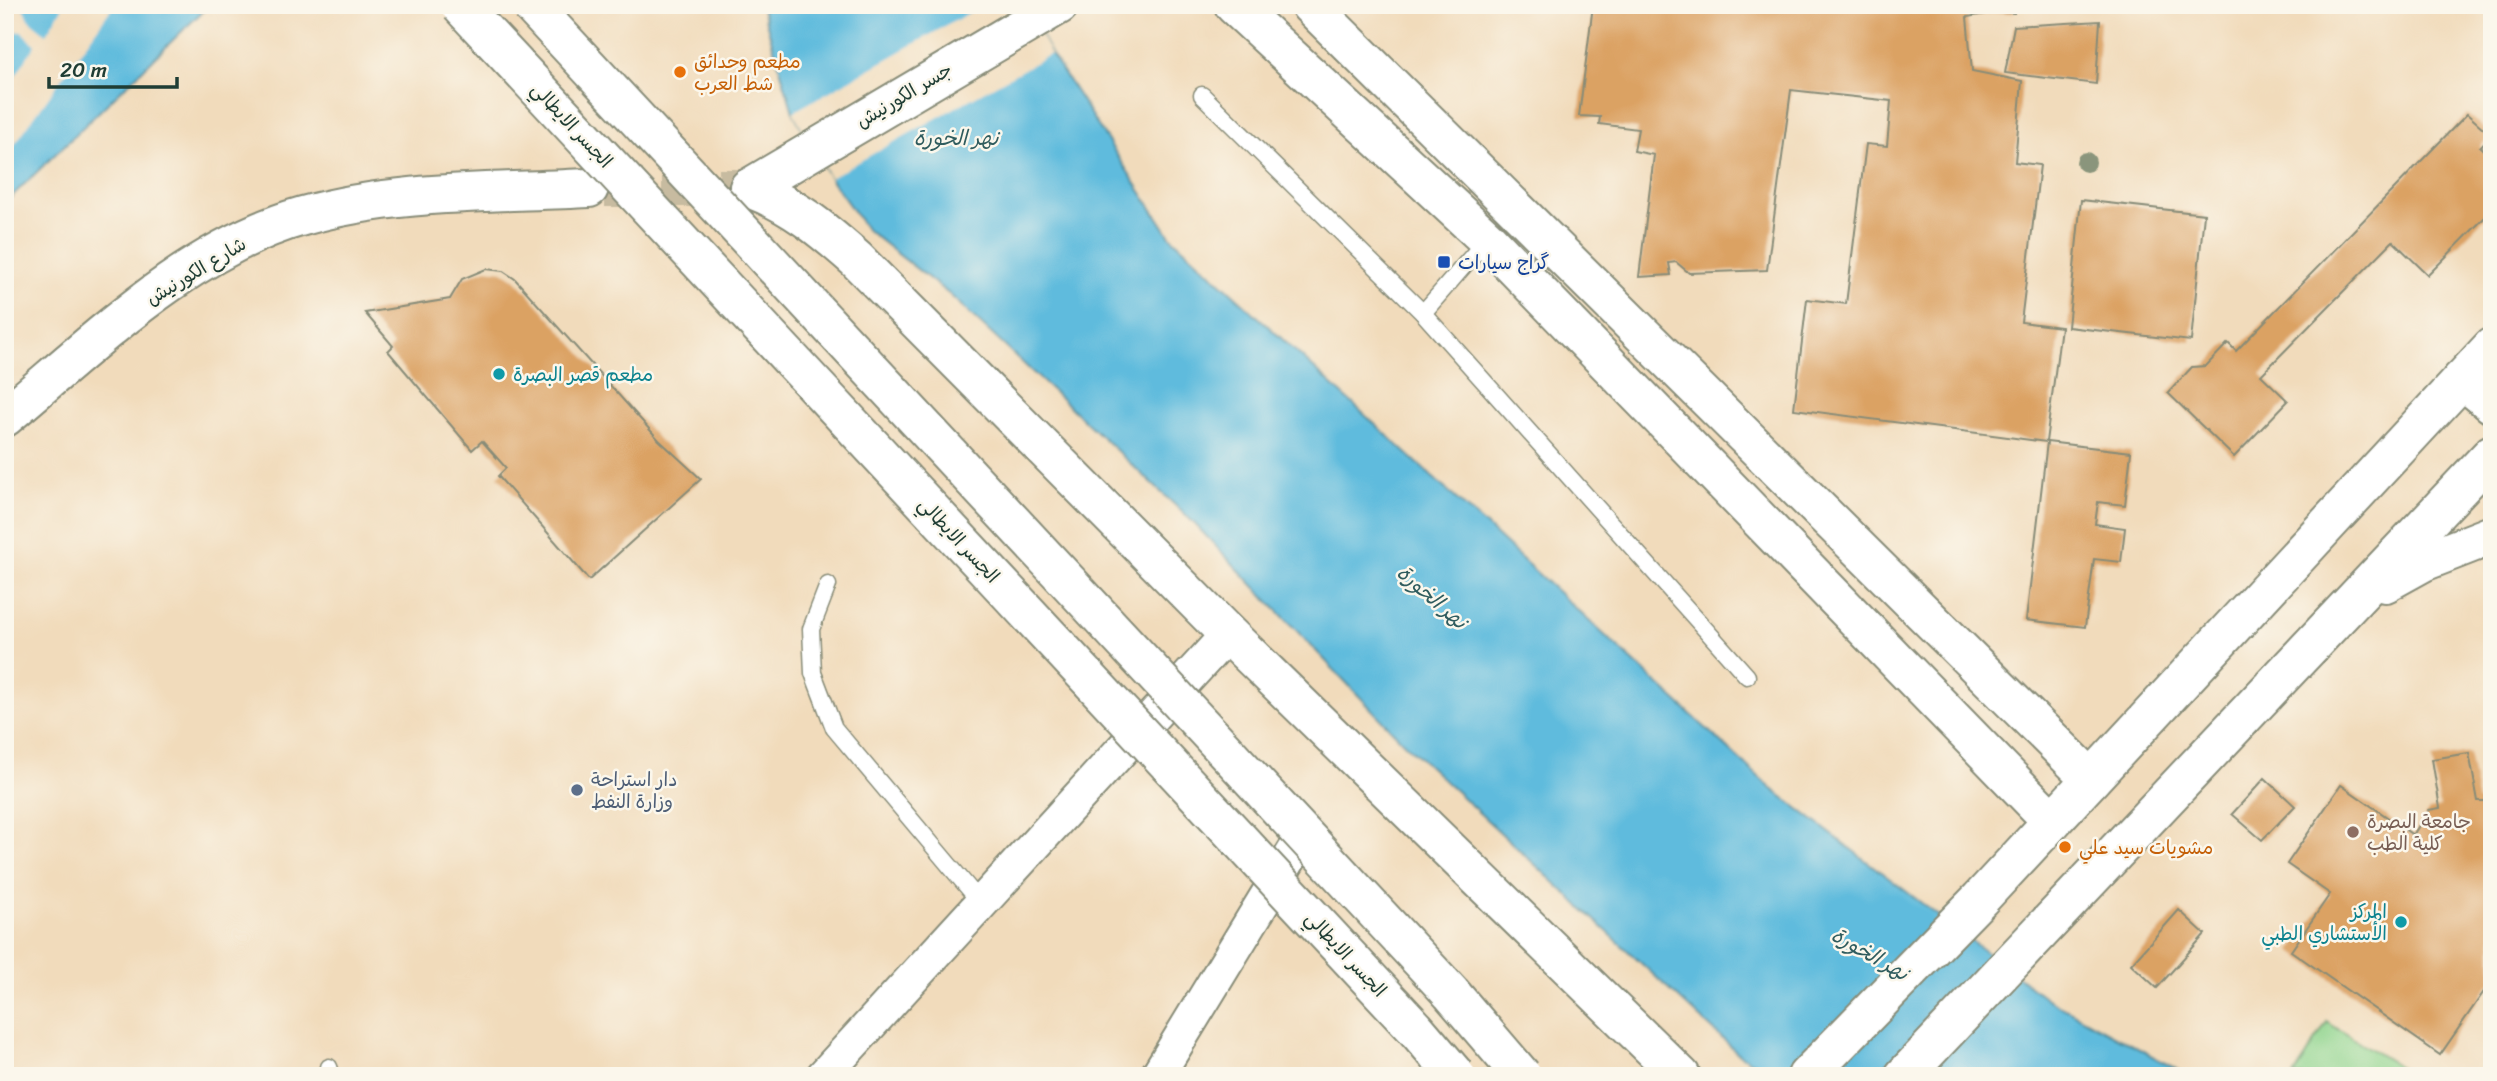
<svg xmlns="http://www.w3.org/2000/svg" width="2497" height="1081" font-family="Sriracha,'Playpen Sans Arabic',sans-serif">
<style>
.green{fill:#8fd48d;stroke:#578860;stroke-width:2}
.water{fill:#5fbbdd;stroke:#3f7c88;stroke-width:2}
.pier{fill:#f1dbbb}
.building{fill:#dba264}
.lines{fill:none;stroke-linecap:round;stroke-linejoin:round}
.secondary-tunnel{stroke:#c7bba0;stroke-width:38;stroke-dasharray:38 19;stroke-linecap:butt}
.lane-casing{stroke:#888c78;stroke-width:19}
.street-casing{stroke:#888c78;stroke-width:37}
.secondary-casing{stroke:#888c78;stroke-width:42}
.lane{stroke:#fff;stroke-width:16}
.street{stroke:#fff;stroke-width:33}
.secondary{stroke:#fff;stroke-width:38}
.primary-bridge-casing{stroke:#888c78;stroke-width:42;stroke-linecap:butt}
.primary-bridge{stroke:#fff;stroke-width:38}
.tree{fill:#8a957b}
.food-dot{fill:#e8710a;stroke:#fbf7ec;stroke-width:2.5}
.transit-dot{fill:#1a4fb4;stroke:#fbf7ec;stroke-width:2.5}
.culture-dot{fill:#0f9aa8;stroke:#fbf7ec;stroke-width:2.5}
.service-dot{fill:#5c6f8a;stroke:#fbf7ec;stroke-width:2.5}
.education-dot{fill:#8d6e63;stroke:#fbf7ec;stroke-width:2.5}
.labels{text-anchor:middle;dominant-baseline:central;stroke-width:5;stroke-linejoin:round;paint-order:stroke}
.food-label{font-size:19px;fill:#c56008;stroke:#fbf7ec;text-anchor:start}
.street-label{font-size:19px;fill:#1f3d34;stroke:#fbf7ec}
.transit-label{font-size:19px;fill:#164399;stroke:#fbf7ec;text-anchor:start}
.culture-label{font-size:19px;fill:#0d838f;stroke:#fbf7ec;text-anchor:start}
.service-label{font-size:19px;fill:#4e5e75;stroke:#fbf7ec;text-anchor:start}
.education-label{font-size:19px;fill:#785e54;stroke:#fbf7ec;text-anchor:start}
.water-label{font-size:21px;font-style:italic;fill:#2f5c5e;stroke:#fbf7ec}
</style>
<rect width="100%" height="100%" fill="#fbf7ec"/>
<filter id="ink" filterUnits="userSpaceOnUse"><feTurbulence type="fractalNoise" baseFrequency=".0143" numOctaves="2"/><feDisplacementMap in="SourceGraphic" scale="14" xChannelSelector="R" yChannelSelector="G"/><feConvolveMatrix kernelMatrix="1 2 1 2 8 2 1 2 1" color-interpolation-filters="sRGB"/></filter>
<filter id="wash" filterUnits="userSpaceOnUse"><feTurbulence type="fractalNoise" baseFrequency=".00686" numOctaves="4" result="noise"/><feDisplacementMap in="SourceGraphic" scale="28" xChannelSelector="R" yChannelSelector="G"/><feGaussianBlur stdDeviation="1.57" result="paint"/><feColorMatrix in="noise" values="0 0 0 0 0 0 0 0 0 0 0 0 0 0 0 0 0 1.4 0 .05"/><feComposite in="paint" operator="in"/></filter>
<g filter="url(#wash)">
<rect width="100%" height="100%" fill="#f1dbbb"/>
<polygon class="green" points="2327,1022 2414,1076 2294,1076"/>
<g class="water">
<polygon points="5,5 209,5 5,203"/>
<polygon points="761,5 1024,5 1051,54 1170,236 1771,788 2047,999 2189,1076 1777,1076 1740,1055 1403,742 1192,521 950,295 866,229 830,178 793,112"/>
</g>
<g class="pier">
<polygon points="64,5 114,5 5,158 5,92 35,45 22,32 6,31 5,9 14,6 23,8 30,21 46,34"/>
<polygon points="983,5 1024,5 1051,54 830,178 793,112"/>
</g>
<g id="blocks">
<g class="building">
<polygon points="1593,5 1699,8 1699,5 2014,5 2014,13 1999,12 1967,17 1972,71 2022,81 2015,162 2040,165 2021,322 2061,327 2046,442 1794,409 1807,299 1846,304 1866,144 1887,146 1891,101 1791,90 1767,270 1689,273 1676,262 1669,263 1671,275 1639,277 1654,155 1634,151 1638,129 1599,124 1600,117 1579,116"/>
<polygon points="2100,21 2096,84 2005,73 2014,26"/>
<polygon points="2467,114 2491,135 2480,147 2492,158 2492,210 2428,275 2393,241 2261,375 2288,401 2234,457 2168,393 2192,367 2206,366 2228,343 2236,351"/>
<polygon points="2081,200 2204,214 2191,341 2068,327"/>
<polygon points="486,269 503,271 515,279 659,440 701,479 589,580 498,476 506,468 482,441 472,450 388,351 393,346 365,313 450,299 462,279"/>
<polygon points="2047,442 2131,452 2125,505 2098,502 2095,524 2125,528 2121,562 2094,559 2085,627 2026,620"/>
<polygon points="2469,753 2478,801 2492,801 2492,980 2440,1055 2291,951 2330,894 2287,864 2341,785 2413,835 2429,810 2440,808 2432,759"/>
<polygon points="2265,778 2295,806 2262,840 2232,814"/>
<polygon points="2179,910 2205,934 2157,988 2131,964"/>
<polygon points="2492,1064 2492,1076 2483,1076"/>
</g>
</g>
</g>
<g filter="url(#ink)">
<use href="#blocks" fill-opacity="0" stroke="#888c78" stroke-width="2"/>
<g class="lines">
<polyline class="secondary-tunnel" points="605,188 749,188"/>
<g class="lane-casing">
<g id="lane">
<polyline points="1202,95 1423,313 1747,676"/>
<polyline points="1423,313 1487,239"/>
<polyline points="828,585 811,629 813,673 834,728 981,903"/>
<polyline points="329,1067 332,1076"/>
</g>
</g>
<g class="street-casing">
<g id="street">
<polyline points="823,1076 1228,634"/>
<polyline points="1157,1076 1304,835"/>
</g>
</g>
<g class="secondary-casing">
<g id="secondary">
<polyline points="1234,5 1487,239 2052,821"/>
<polyline points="1310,5 2091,779"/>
<path d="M749 188C792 204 822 229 856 259L1228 634 1681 1076"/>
<polyline points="749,188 1059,5"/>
<polyline points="2462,379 2492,404"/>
<path d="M5 417C94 343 189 248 303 216 394 190 495 193 589 188"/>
<polyline points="2385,583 2423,562 2492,535"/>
<polyline points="1807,1076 1980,899 2492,347"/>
<polyline points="1904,1076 2492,454"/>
</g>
</g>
<use href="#lane" class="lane"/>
<use href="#street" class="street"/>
<use href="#secondary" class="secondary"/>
<g class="primary-bridge-casing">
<g id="primary-bridge">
<polyline points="460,5 1415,1028 1456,1076"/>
<polyline points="531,5 1451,993 1522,1076"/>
</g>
</g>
<use href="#primary-bridge" class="primary-bridge"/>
</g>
<circle class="tree" cx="2086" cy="162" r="10"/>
</g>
<g class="food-dot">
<circle cx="680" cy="72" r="7"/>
<circle cx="2065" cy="847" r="7"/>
</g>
<rect class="transit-dot" x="1437" y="255" width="14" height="14" rx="3.5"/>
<g class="culture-dot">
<circle cx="499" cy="374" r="7"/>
<circle cx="2401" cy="922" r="7"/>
</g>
<circle class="service-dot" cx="577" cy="790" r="7"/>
<circle class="education-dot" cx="2353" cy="832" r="7"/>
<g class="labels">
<g class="food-label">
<text x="694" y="61">مطعم وحدائق<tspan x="694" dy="22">شط العرب</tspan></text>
<text x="2079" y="847">مشويات سيد علي</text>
</g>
<g class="street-label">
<text transform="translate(904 95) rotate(-31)">جسر الكورنيش</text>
<text transform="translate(572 125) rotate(47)">الجسر الايطالي</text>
<text transform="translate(196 271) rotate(-31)">شارع الكورنيش</text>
<text transform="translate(959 540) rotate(47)">الجسر الايطالي</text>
<text transform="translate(1346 954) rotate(47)">الجسر الايطالي</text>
</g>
<g class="transit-label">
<text x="1458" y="262">گراج سيارات</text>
</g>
<g class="culture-label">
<text x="513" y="374">مطعم قصر البصرة</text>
<text x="2387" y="911" text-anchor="end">المركز<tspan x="2387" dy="22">الأستشاري الطبي</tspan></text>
</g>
<g class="service-label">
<text x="591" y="779">دار استراحة<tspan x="591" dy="22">وزارة النفط</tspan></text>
</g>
<g class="education-label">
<text x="2367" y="821">جامعة البصرة<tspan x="2367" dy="22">كلية الطب</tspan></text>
</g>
<g class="water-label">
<text x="956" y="138">نهر الخورة</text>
<text transform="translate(1432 597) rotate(41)">نهر الخورة</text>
<text transform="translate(1870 954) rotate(30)">نهر الخورة</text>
</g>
</g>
<rect width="2497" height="1081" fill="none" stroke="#fbf7ec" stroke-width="28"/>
<path d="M49 77v10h128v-10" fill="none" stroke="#1f3d34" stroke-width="3.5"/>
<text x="60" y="77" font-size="21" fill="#1f3d34" stroke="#fbf7ec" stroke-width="5" paint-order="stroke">20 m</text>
</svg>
